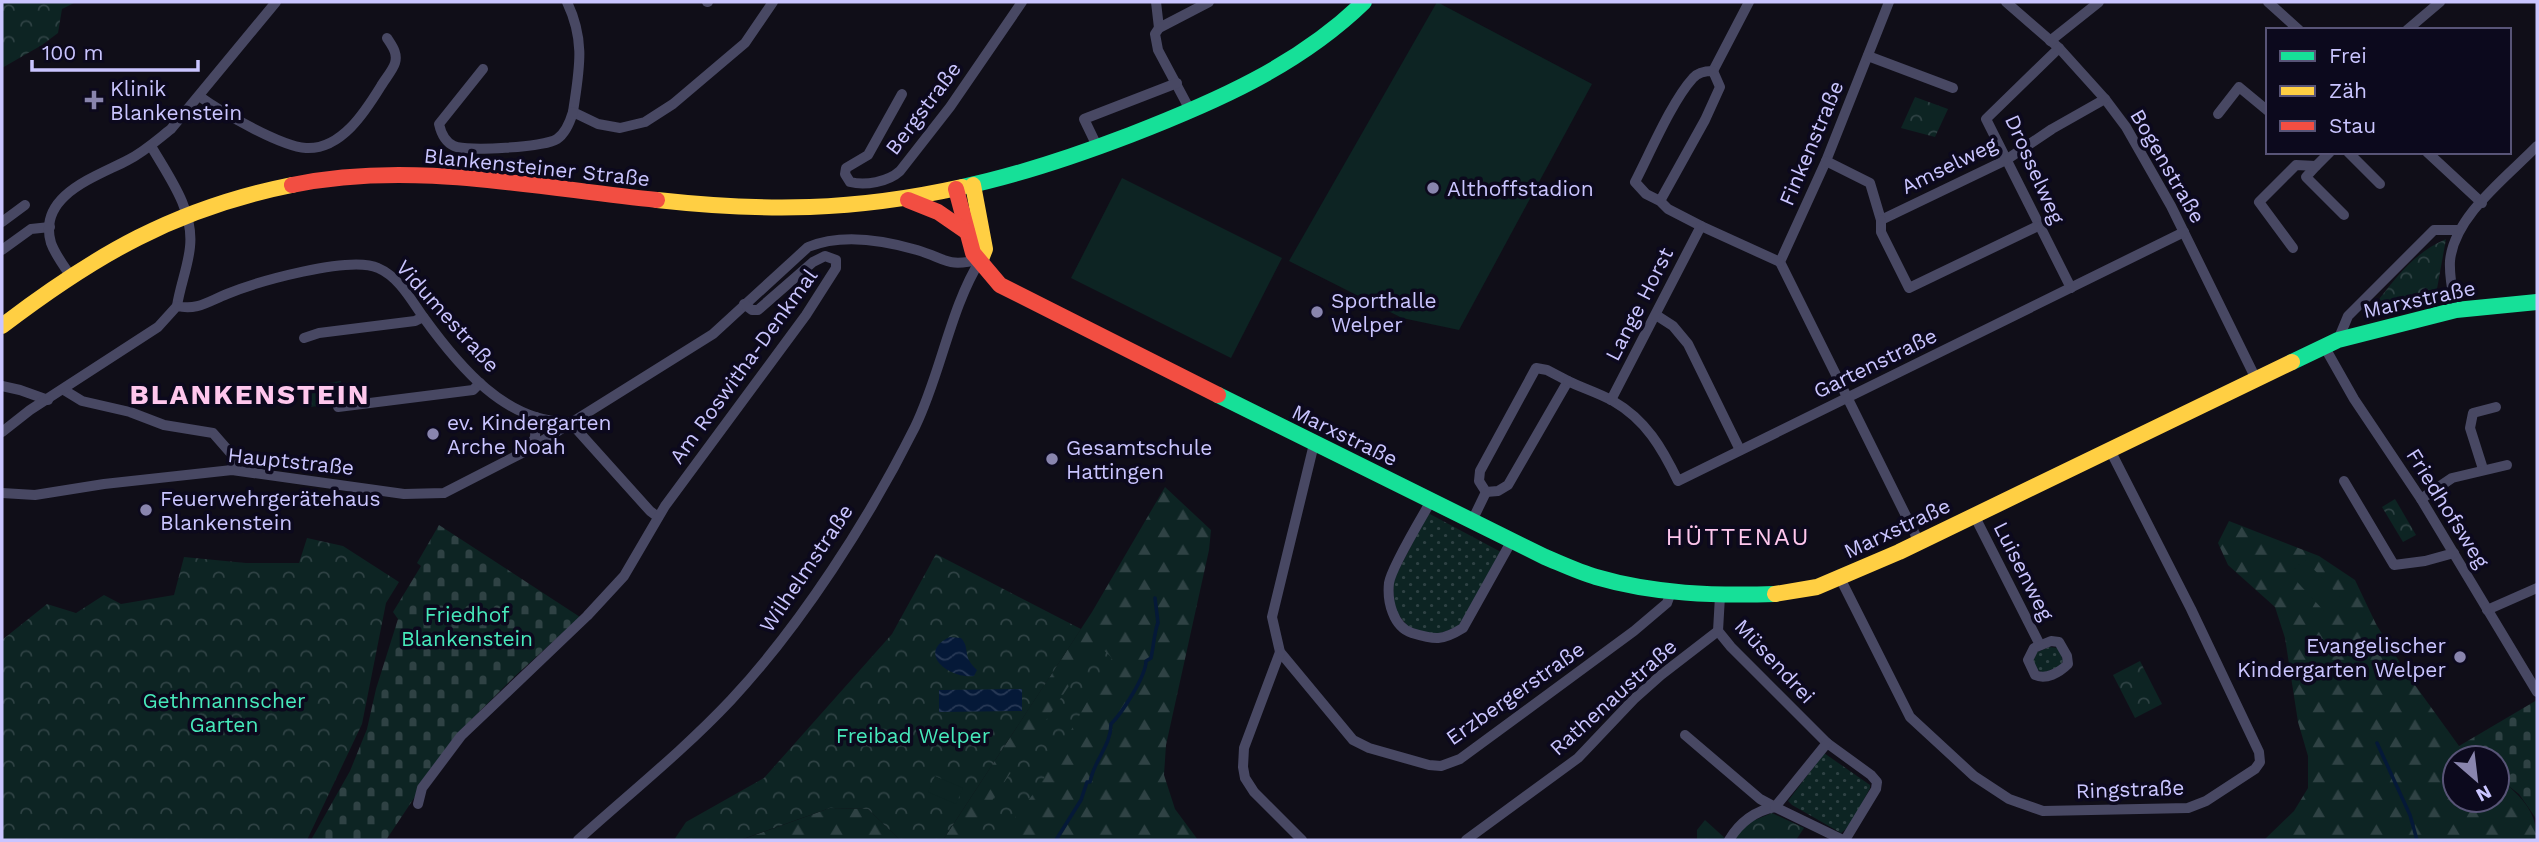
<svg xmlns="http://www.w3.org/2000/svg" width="2539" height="842" font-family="'Work Sans',sans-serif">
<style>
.grass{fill:url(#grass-dots)}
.forest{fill:url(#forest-firs)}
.cemetery{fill:url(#cemetery-stones)}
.park{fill:url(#park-crowns)}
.pitch{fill:#0d2423}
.water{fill:url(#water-waves)}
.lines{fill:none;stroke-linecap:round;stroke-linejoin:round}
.stream{stroke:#051938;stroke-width:3.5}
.street{stroke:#484863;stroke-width:10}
.fast{stroke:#16e098;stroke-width:16}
.slow{stroke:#ffcf43;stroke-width:16}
.jam{stroke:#f24e42;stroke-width:16}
.poi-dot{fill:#8985ae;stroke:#0c091d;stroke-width:2.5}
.labels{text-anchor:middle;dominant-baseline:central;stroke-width:7;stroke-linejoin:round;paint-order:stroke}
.poi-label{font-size:21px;fill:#cac5ff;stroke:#0c091d;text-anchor:start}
.street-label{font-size:21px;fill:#cac5ff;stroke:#0c091d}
.park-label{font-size:21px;fill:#47e9bb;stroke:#0c091d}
.quarter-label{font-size:24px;letter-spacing:2px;fill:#ffc7ed;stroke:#0c091d}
.district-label{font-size:28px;font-weight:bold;letter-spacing:2px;fill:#ffc7ed;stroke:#0c091d}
</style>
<defs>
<pattern id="grass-dots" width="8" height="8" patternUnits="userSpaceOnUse" patternTransform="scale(1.75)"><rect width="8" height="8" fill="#0d2423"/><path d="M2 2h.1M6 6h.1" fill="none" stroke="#2f4244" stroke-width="1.8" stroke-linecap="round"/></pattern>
<pattern id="forest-firs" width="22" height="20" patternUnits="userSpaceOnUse" patternTransform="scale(1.75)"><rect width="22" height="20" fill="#0d2423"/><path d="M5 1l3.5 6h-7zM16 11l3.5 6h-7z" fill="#2f4244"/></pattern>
<pattern id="cemetery-stones" width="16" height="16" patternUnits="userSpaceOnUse" patternTransform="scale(1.75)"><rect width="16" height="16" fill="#0d2423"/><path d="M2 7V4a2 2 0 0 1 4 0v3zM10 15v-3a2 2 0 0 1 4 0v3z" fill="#2f4244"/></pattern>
<pattern id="park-crowns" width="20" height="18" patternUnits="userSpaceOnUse" patternTransform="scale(1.75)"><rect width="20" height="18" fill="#0d2423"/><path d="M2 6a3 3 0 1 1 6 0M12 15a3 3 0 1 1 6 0" fill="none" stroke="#2f4244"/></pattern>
<pattern id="water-waves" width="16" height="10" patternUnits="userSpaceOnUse" patternTransform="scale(1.75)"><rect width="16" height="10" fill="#051938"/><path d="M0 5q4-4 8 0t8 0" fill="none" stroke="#283956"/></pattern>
</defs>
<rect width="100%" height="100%" fill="#100e18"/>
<g class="grass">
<polygon points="1428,513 1501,552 1461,626 1432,636 1410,629 1394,609 1393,581"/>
<polygon points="2049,647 2059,648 2063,661 2059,667 2043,673 2036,669 2033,661 2037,652"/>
<polygon points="1824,753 1870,785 1870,788 1850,826 1841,833 1792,805 1788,801"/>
</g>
<g class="forest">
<polygon points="1165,487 1211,530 1209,550 1166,745 1164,775 1175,809 1198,840 943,840 1092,612"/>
<path d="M2229 521 2319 556 2355 580 2376 624 2407 674 2459 746 2474 758H2455V800H2497V777C2518 793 2539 812 2536 840H2264L2294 811 2308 788V756L2298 722 2285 638 2275 607 2228 565 2218 543Z"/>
<polygon points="830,808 868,809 900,840 741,840"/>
</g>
<g class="cemetery">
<polygon points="439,525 580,617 514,677 457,734 386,840 311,840 350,771 367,729 376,689 398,619 393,612 421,566 417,563"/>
<polygon points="2537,700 2537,820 2519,794 2497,777 2497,758 2474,758 2459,746"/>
</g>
<g class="park">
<polygon points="2,2 76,2 62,9 58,33 42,45 2,68"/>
<polygon points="1915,97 1948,109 1935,137 1901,128"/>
<path d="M2446 239 2435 300 2425 306 2372 314 2373 307C2396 278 2412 254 2446 239Z"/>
<polygon points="341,381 344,403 310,407 307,386"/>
<polygon points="2395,499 2416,535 2403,542 2382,507"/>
<polygon points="307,538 343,546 399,582 386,603 362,724 307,840 2,840 2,640 47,604 76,613 104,595 121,604 174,595 184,557 246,563 299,563"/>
<polygon points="936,554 1081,629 943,840 900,840 868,809 830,808 740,840 674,840 686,822 764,778 892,634"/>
<polygon points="1097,644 1112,658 1040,785 998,840 987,840 971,832"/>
<polygon points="2140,661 2162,704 2135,718 2113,675"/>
<polygon points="1772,813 1804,828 1796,840 1732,840 1750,822"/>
<polygon points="1705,820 1727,840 1697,840 1697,830"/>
</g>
<g class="pitch">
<polygon points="1437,2 1592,84 1459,330 1402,318 1289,261"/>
<polygon points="1122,178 1282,258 1231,358 1071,278"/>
<polygon points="2305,560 2340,597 2324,611 2289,573"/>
<polygon points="935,776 963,788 956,804 928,792"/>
</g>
<g class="water">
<path d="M950 637 961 638C971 649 961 655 977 670L974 676C948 679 916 652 950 637Z"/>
<polygon points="1022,689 1022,711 939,712 939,690"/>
</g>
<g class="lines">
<g class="stream">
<polyline points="2377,743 2410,815 2417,840"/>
<path d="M1056 840 1081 800 1087 782H1090C1094 760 1111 746 1111 724 1122 713 1146 676 1146 661L1151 658C1153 650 1155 628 1158 623L1155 598"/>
</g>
<g class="street">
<path d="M567 2C586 42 579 70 573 112L598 124 620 128 645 122 673 104 745 43 773 2"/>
<polyline points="707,2 708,2"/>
<polyline points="1156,2 1159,28"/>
<polyline points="1889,2 1826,161 1780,262 1919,542"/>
<polyline points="2006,2 2059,48 2105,99 2126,127 2171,206 2256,379"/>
<polyline points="2268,2 2299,30"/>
<polyline points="2407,30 2440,2"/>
<polyline points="2050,41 2099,2"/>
<polyline points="2059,48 1986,119 2071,288"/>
<polyline points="1868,56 1953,88"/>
<path d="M483 69 439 124C441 133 445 142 454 146 466 152 545 147 557 139 566 133 570 122 573 112"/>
<polyline points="1713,71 1749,2"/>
<path d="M902 94 868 155 846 168 845 174 850 182C865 186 888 182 900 171L950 107 1022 2"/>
<path d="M199 96C221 112 280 146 306 148 341 150 365 112 381 86 385 79 393 70 395 63 398 53 392 46 387 38"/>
<polyline points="1190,110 1158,50 1155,34 1159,28 1209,2"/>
<polyline points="2218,114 2239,87 2268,111"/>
<path d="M151 146C169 177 194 210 190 247 188 267 180 286 177 306"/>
<polyline points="1097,146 1084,119 1177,83"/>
<polyline points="2348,152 2380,184"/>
<polyline points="2427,152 2482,203"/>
<polyline points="1826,161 1870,183 1881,220 2006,160 2052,129 2105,99"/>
<polyline points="2316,166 2306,177 2344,215"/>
<path d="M1660 201 1646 194 1635 182C1650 153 1672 101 1693 78 1698 72 1705 71 1713 71L1720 87 1705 120 1660 201 1668 209 1701 226 1780 262"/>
<polyline points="1881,220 1881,232 1909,288 2038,226"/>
<polyline points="2,222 25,205"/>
<polyline points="2293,248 2259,202 2296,165 2316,166 2330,152"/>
<polyline points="2,250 31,229 50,227"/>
<path d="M70 275C63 265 55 254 51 243 37 195 96 177 128 160 144 152 157 140 171 129L276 2"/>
<path d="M2456 310C2453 294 2449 278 2450 261 2454 216 2507 177 2537 146"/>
<polyline points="1656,315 1673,326 1688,344 1740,450"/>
<polyline points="304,338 319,333 415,321 423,317"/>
<polyline points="2338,340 2348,316 2434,230 2459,230"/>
<polyline points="2324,346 2354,399 2421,499 2537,692"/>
<polygon points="1536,368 1547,370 1568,381 1508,485 1498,491 1486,492 1479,481 1480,471"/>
<path d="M1568 381C1582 388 1599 393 1613 401 1646 420 1662 448 1678 481L2184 232"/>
<polyline points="2,386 20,390 48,400"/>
<polyline points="64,390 82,401 130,412 164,425 213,433 234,457 232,470"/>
<polyline points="1611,400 1701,226"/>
<polyline points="338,407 473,390 480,383"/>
<polyline points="570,422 650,511 658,517"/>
<path d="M2 432 30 410 158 327 177 306C197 311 209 301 227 294 256 282 350 255 378 268 399 277 411 300 424 318 458 365 506 424 570 422"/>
<polyline points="1314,444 1272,617 1280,652 1353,740 1369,748 1429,765 1441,766 1460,759 1634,631 1667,603 1671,592"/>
<polyline points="527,449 535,438 536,417"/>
<polyline points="2483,469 2470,428 2473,413 2496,407"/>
<polyline points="2344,481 2394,565 2425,561 2454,553"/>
<path d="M2 493 35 495 104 484 232 470 404 494 444 493 526 451 713 334 808 247C842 233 883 240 917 250 947 259 947 268 981 259"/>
<polyline points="2421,499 2452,478 2507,465"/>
<path d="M1431 501C1422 517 1391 568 1389 583 1387 601 1393 627 1412 633 1435 640 1442 641 1463 628L1511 542"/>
<polyline points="1974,515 2040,645"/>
<polyline points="1472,521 1486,492"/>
<polyline points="1840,578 1910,717 1974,776 2009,799 2043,811 2188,808 2206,801 2255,769 2260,762 2259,752 2191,609 2110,450"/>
<polyline points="1720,596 1718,631 1731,647 1827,743 1871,775 1877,782 1876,789 1845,840"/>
<polyline points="2487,610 2537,588"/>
<path d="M2051 641 2059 642 2067 656 2068 664C2059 673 2046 680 2035 675L2028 660 2034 648Z"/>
<polyline points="1280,652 1244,748 1243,767 1245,778 1254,792 1302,840"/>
<path d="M1685 735 1760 799 1775 807C1754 811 1740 822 1729 840"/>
<polyline points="1827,743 1775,807 1843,840"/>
<polyline points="418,804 422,788 461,736 587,616 624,576 665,506 806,315 836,268 836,260 825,256 813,262 758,310 752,310 744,304"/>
<path d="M578 840C629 794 684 750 731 700 801 625 869 519 915 427 941 374 950 308 981 259"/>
<polyline points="1466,840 1578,758 1634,699 1661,675 1718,631"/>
</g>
<g class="fast">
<path d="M962 187C1019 175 1075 156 1130 135 1215 102 1298 66 1364 2"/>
<polyline points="2292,362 2338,340 2456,310 2537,302"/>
<path d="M1218 395 1545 557C1562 564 1579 572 1596 577 1654 594 1715 596 1775 594"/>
</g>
<g class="slow">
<polyline points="973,185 985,249 981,259"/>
<path d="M657 200C766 212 854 211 962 187"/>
<path d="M2 326C95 255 176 208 292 185"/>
<polyline points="1775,594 1817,587 1899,552 2292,362"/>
</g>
<g class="jam">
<path d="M292 185C412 160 537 188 657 200"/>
<polyline points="956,189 973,253 1000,285 1218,395"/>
<polyline points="908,200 938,212 967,232"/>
</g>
</g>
<g class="poi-dot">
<path d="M90.5 89.5h7v7h7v7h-7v7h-7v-7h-7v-7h7z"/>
<circle cx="1433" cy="188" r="7"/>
<circle cx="1317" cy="312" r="7"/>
<circle cx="433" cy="434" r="7"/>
<circle cx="1052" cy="459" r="7"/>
<circle cx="146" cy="510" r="7"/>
<circle cx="2460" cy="657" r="7"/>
</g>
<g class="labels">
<g class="poi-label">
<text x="110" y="88">Klinik<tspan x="110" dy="24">Blankenstein</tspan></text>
<text x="1447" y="188">Althoffstadion</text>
<text x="1331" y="300">Sporthalle<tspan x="1331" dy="24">Welper</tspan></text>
<text x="447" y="422">ev. Kindergarten<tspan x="447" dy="24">Arche Noah</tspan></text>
<text x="1066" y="447">Gesamtschule<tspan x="1066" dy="24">Hattingen</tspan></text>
<text x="160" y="498">Feuerwehrgerätehaus<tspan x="160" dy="24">Blankenstein</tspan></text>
<text x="2446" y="645" text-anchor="end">Evangelischer<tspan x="2446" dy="24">Kindergarten Welper</tspan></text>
</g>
<g class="street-label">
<text transform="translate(923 108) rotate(-53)">Bergstraße</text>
<text transform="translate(1811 143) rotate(-67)">Finkenstraße</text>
<text transform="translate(1949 165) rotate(-26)">Amselweg</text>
<text transform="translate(2168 166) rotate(60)">Bogenstraße</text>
<text transform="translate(537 167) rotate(6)">Blankensteiner Straße</text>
<text transform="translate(2035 169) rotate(66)">Drosselweg</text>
<text transform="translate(2419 299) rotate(-12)">Marxstraße</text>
<text transform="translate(1639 304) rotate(-63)">Lange Horst</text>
<text transform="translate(448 316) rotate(48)">Vidumestraße</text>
<text transform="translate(1875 363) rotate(-26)">Gartenstraße</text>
<text transform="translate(743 366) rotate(-54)">Am Roswitha-Denkmal</text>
<text transform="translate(1345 435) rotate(26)">Marxstraße</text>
<text transform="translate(291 461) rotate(6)">Hauptstraße</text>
<text transform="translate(2448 508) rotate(58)">Friedhofsweg</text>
<text transform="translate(1897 528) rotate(-25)">Marxstraße</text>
<text transform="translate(806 568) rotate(-56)">Wilhelmstraße</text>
<text transform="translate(2024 571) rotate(63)">Luisenweg</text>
<text transform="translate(1775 661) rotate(47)">Müsendrei</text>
<text transform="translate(1515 693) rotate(-35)">Erzbergerstraße</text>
<text transform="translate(1613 697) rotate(-42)">Rathenaustraße</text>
<text transform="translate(2130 789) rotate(-2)">Ringstraße</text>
</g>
<g class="park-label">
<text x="467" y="614">Friedhof<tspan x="467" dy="24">Blankenstein</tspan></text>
<text x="224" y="700">Gethmannscher<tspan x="224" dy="24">Garten</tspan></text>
<text x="913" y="735">Freibad Welper</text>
</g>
<g class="quarter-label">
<text x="1738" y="537">HÜTTENAU</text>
</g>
<g class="district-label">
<text x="250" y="394">BLANKENSTEIN</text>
</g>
</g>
<rect width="2539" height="842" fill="none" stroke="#cac5ff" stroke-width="7"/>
<rect x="2266" y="28" width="245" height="126" fill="#0c091d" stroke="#585477" stroke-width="2"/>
<rect x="2280" y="51" width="35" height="10" fill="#16e098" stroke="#585477" stroke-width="2"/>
<text x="2329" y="63" font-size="21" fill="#cac5ff">Frei</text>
<rect x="2280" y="86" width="35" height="10" fill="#ffcf43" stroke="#585477" stroke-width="2"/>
<text x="2329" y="98" font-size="21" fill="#cac5ff">Zäh</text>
<rect x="2280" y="121" width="35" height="10" fill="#f24e42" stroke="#585477" stroke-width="2"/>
<text x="2329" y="133" font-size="21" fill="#cac5ff">Stau</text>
<g transform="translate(2476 779) rotate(152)"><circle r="33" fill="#0c091d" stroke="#585477" stroke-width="2"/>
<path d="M0-5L12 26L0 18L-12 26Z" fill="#8985ae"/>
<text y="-10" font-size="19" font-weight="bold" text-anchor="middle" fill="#cac5ff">N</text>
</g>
<path d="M32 60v10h166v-10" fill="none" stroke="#cac5ff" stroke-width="3.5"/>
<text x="42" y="60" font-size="21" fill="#cac5ff" stroke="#0c091d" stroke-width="5" paint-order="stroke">100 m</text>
</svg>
